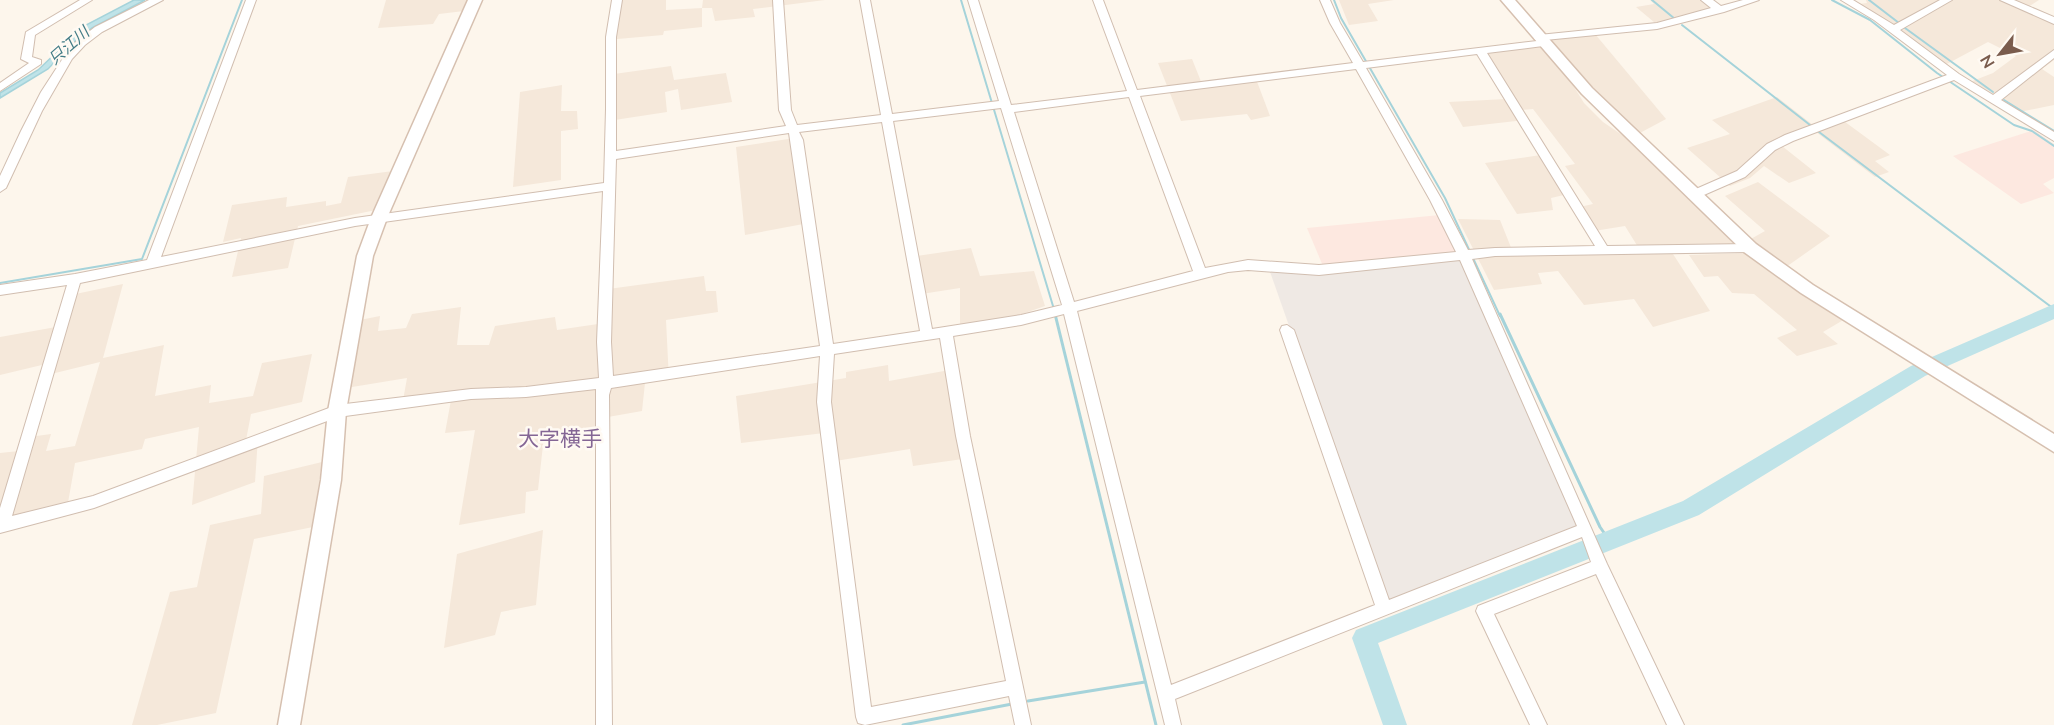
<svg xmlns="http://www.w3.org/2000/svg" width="2054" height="725" font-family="'Nunito Sans','Noto Sans JP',sans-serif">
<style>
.residential{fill:#f5e8da}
.commercial{fill:#fde8e0}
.industrial{fill:#efe9e4}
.water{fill:#bfe3e8;stroke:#a5d3da;stroke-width:1.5}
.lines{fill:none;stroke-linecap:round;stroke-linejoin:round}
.stream-far1{stroke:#a5d3da;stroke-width:2}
.stream{stroke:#a5d3da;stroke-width:3}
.river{fill:#bfe3e8;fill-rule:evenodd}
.street-casing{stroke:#d1beb0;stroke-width:2}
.secondary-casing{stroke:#d6c0b0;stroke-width:3}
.street{fill:#fff;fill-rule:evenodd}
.secondary{fill:#fff;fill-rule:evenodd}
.labels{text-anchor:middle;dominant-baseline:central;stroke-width:5;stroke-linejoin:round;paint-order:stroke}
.far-water-label{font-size:16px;font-style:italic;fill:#437c86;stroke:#fffaf3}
.quarter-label{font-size:21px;fill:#846695;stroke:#fffaf3}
</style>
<rect width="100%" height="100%" fill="#fdf6ec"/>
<g class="residential">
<polygon points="386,0 470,0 464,11 439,14 433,24 378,28"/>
<polygon points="613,0 666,0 666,10 702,8 703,0 825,0 753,9 755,17 715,21 712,8 702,8 702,27 664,31 663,35 606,40"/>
<polygon points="1339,0 1394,0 1368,4 1378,21 1349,25"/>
<polygon points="1650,0 1710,0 1724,11 1660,27 1636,7 1654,4"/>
<polygon points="1866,0 2039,0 2028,7 2054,19 2054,60 2042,69 2054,77 2054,105 2019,112 1970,82 1993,73 2016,56 1988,42 1945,65 1880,16 1859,4 1867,3"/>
<polygon points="1595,34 1666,119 1638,134 1547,39"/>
<polygon points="1535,42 1569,79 1584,103 1603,122 1628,139 1735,245 1638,247 1625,226 1588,232 1575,208 1593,204 1565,166 1575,164 1533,109 1521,110 1525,120 1463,127 1449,102 1506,99 1478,50"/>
<polygon points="1192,59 1202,84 1256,79 1270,116 1251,120 1247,114 1181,121 1158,63"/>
<polygon points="671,66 674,80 726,73 732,102 681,110 678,89 665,92 667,112 608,121 607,75"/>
<polygon points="562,85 561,111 577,111 578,129 561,131 561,180 513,187 520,92"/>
<polygon points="1777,97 1813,125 1837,116 1890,155 1875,161 1889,172 1875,177 1816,132 1782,146 1816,173 1789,183 1764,166 1750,178 1730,186 1687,148 1730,134 1712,120"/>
<polygon points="801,137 814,222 745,235 736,147"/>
<polygon points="1541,155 1564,195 1551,198 1553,210 1517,214 1485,163"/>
<polygon points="393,171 376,210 298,226 288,268 232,277 241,238 223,242 232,205 287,197 286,207 326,201 326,206 341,203 348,177"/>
<polygon points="1758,182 1830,236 1786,267 1749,240 1765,231 1725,196"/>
<polygon points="1458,219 1500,220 1514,255 1673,254 1710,311 1653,327 1634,299 1584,305 1558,271 1538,273 1542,284 1494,290"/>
<polygon points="971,248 980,276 1034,271 1045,306 1019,315 960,326 960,288 915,295 910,257"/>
<polygon points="1749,253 1845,319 1823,332 1838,344 1797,356 1777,338 1797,330 1754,294 1732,293 1718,276 1704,277 1689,255"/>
<polygon points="704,276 706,291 716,291 718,312 666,320 669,380 645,383 642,411 608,417 604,430 544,436 538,490 526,492 525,513 459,525 475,430 445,433 451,400 402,406 407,378 346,388 360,320 380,316 378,331 406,328 412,314 461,307 457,345 489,345 495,326 555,317 557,330 598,324 601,290"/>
<polygon points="123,284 103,358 164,345 155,396 211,385 209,403 253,396 262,363 312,354 302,402 251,414 246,440 258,437 255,482 192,505 199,427 145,439 142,449 75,463 66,514 0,530 0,453 19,451 22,438 51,434 46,451 75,446 100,362 43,376 46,364 0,375 0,337 56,327 66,296"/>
<polygon points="888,365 889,381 955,369 970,458 913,466 910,449 829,462 824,433 741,443 736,396 846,378 846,372"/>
<polygon points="322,462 313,527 254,539 216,713 157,725 132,725 170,592 197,587 210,525 261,514 264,476"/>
<polygon points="543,530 536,605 501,612 495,635 444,648 457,554"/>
</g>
<g class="commercial">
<polygon points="2034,130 2054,144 2054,178 2043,184 2054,193 2021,204 1953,156"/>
<polygon points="1440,215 1460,253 1323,266 1307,228"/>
</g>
<polygon class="industrial" points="1462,260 1580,527 1387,604 1269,269"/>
<polygon class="water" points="134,0 145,0 92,28 73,43 48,69 0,98 0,93 38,70 84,26"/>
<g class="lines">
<g class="stream-far1">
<polyline points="961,0 1056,316"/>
<polyline points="1334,0 1341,18 1445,198 1500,316"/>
<polyline points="1652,0 1675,19"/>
<polyline points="1832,0 1870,20 1937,73 2014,125 2032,131 2054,146"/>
<polyline points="1869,0 1899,23"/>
<polyline points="1682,25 1810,125"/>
<polyline points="1905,28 1993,92"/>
<polyline points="2004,100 2054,131"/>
<polyline points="1819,132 2054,309"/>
<polyline points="0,283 142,259 242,0"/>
</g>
<g class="stream">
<polyline points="1055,314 1156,725"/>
<polyline points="1500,314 1600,527 1609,540"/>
<polyline points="1028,701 1145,682"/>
<polyline points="903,725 1012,704"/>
</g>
<polygon class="river" points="2054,304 2054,319 1925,376 1699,515 1378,643 1407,725 1383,725 1352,638 1356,630 1683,501 1911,366"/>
<g class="street-casing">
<g id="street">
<polygon points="80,0 92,0 35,35 32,57 41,60 41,64 0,91 0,83 29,63 21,59 26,32"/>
<polygon points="149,0 163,0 102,32 85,45 72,59 42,111 6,188 0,192 0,176 21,131 41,92 65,55 77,41 95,27"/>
<path d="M246 0H256L161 257 355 218 604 183 606 109V37L612 0H622L616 37V151L786 126 779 110 773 0H783L791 110 797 125 881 115 860 0H870L892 114 999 101 968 0H978L1011 105 1127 91 1093 0H1103L1137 90 1353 63 1330 23 1320 0H1330L1340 23 1363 62 1537 41 1534 38 1539 35 1657 23 1711 8 1701 0H1713L1721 6 1743 0H1759L1724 12 1657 29 1545 40 1548 43 1543 46 1487 53 1607 246 1750 244 1756 248 1750 252 1495 256 1472 259 1607 564 1684 725H1667L1596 574 1494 614 1547 725H1530L1476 611 1478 606 1591 562 1582 537 1175 699 1181 725H1165L1064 314 1021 325 953 336 970 436 1031 725H1015L1009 696 865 725 858 723 856 717 817 402 820 356 611 388 609 395 612 725H596V389L526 397 471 399 338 417 94 508 0 533V508L67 285 0 295V285L75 274 147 260ZM1477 54 1595 246 1495 248 1468 250 1442 200 1366 68ZM1356 69 1430 200 1456 252 1319 265 1248 260 1205 268 1140 96ZM1129 97 1193 271 1074 302 1014 112ZM1001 108 1062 305 1021 315 932 329 893 121ZM882 122 920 331 833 344 803 140 799 132ZM789 133 820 346 613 376 611 342 616 159ZM603 191 597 342 599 378 526 387 471 389 337 405 93 496 12 516 80 283 355 226ZM1460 260 1577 526 1389 600 1294 330 1287 325 1282 326 1280 330 1375 605 1171 685 1077 311 1228 272 1248 270 1319 275ZM940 338 956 436 1006 681 871 707 831 402 834 354Z"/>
<polygon points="1841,0 1853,0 1894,25 1940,0 1952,0 1900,30 1959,74 1993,95 2054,50 2054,58 2001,100 2054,132 2054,141 1954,80 1793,141 1775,150 1745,177 1697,198 1689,198 1687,195 1689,192 1737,171 1767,144 1785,135 1947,75 1874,20"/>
<polygon points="2000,0 2014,0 2054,17 2054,24"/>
</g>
</g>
<g class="secondary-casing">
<g id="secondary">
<polygon points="468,0 482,0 387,218 373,256 346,411 341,480 300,725 278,725 321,480 328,411 357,256 371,218"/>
<polygon points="1501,0 1515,0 1592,88 1756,244 1813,285 2054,434 2054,452 1801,293 1744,252 1582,94"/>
</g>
</g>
<use href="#street" class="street"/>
<use href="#secondary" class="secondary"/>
</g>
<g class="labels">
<g class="far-water-label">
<text transform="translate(69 46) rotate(-41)">只江川</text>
</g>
<g class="quarter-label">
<text x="560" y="439">大字横手</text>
</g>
</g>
<g transform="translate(2000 54) rotate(239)" stroke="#fffaf3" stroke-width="4.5" paint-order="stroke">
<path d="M0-4.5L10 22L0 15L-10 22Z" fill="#7a5c4d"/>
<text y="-9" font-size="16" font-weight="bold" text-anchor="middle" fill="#7a5c4d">N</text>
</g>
</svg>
